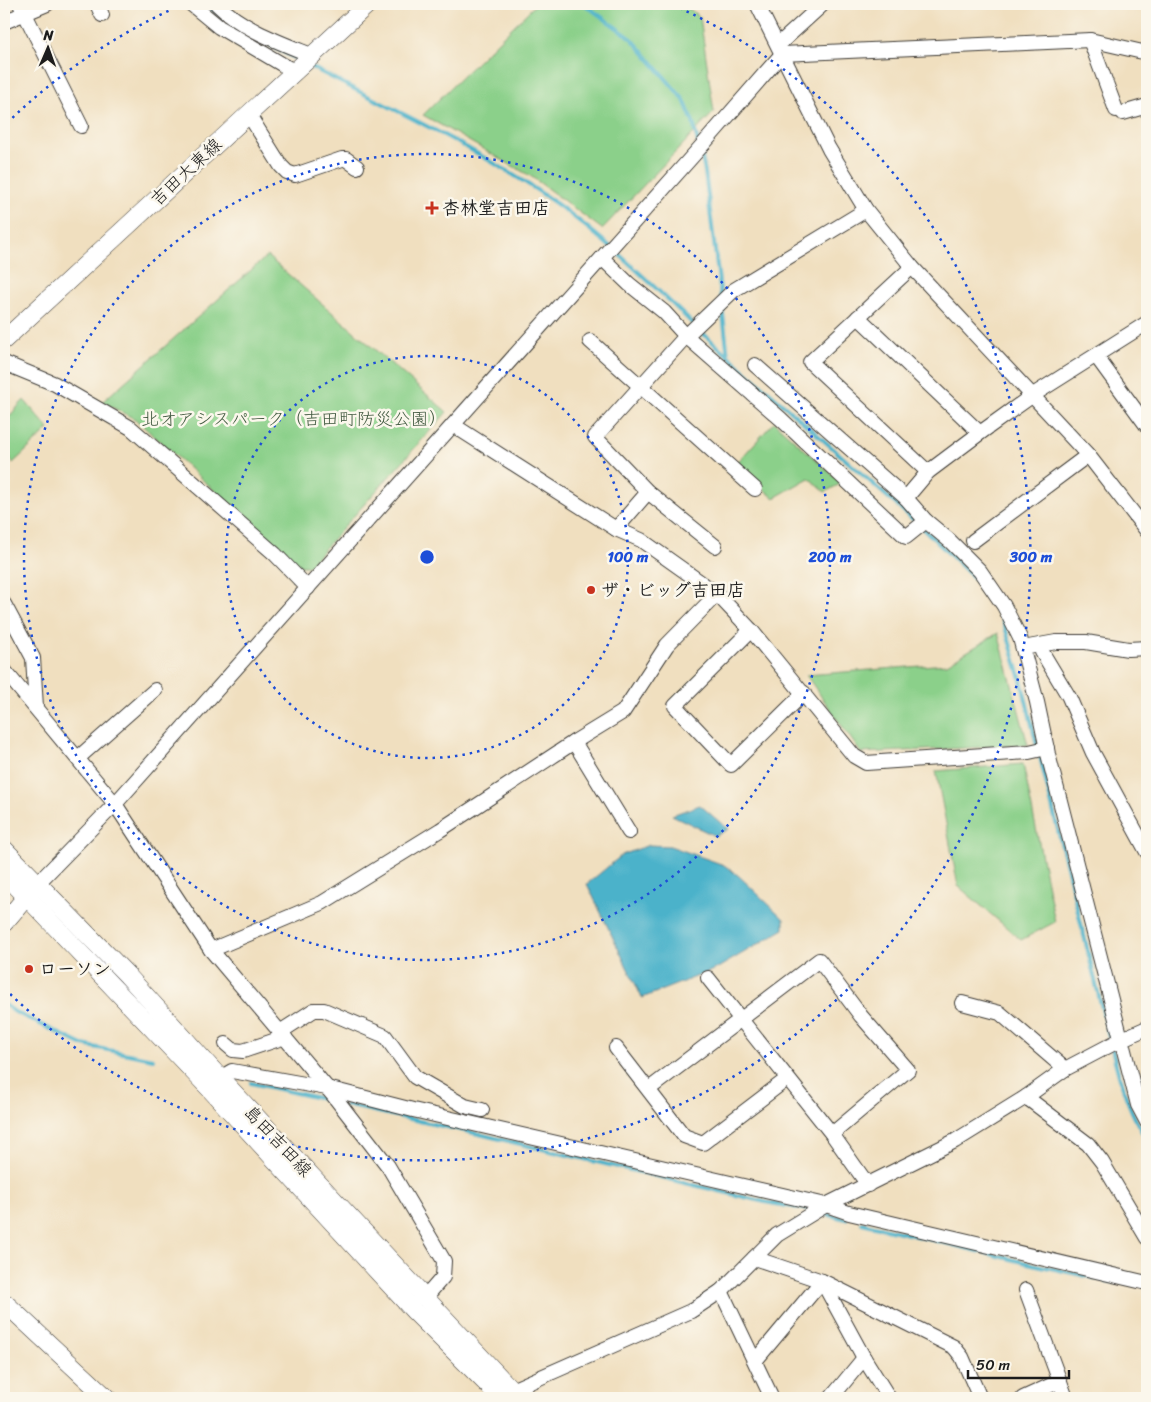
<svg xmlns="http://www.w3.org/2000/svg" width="1151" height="1402" font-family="Sriracha,'Klee One',sans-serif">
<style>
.green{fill:#8bd08a;stroke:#547653}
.water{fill:#4cb2ca;stroke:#346773}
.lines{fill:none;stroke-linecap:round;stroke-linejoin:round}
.stream{stroke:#4cb2ca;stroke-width:4}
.minor-casing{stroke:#3c3934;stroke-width:16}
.major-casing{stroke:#3c3934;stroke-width:19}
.minor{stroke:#fff;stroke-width:14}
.major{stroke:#fff;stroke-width:18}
.ring{fill:none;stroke:#1d4ed8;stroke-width:2.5;stroke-dasharray:2.5 5}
.poi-dot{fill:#c8321e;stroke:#fbf7ec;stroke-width:2}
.labels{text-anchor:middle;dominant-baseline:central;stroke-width:5;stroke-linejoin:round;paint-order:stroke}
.street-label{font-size:18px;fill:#1c1c1c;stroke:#fbf7ec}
.poi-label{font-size:18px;font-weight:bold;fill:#1c1c1c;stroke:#fbf7ec;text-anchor:start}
.park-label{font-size:18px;fill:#435b42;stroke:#fbf7ec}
.centre{fill:#1d4ed8;stroke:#fbf7ec;stroke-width:2.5}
.ring-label{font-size:15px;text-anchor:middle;font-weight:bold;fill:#1d4ed8;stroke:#fbf7ec;stroke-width:5;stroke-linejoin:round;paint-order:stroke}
</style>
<rect width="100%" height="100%" fill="#fbf7ec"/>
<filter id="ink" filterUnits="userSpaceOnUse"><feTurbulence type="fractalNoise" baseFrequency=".02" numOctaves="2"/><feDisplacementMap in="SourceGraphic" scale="10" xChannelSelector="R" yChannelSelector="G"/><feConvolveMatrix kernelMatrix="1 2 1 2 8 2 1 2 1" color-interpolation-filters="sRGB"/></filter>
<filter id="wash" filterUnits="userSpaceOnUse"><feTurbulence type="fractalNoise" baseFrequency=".0096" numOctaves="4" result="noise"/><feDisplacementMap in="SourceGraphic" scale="20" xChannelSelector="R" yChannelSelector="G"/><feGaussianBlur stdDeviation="1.12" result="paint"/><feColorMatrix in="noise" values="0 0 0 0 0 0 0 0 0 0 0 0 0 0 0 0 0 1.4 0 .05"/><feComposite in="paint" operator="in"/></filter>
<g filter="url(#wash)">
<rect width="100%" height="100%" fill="#f0dfbf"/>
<g class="green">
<polygon points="536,4 683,4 700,17 714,112 602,229 532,177 423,115"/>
<polygon points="267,256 447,412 309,566 298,566 135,419 102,402"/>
<polygon points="24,400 49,429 13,463 4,452 4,422"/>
<polygon points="774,422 842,483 825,492 809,478 774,498 735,465"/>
<polygon points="998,633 1028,745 861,753 806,675 947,664"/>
<polygon points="1023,764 1055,922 1021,940 958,886 936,771"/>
</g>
<g class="water">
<polygon points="700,805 728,829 715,836 672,815"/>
<polygon points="649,845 670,846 724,865 739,876 784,919 784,929 716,969 642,998 587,884 622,855"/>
</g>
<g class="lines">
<g class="stream">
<polyline points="205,4 224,19"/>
<polyline points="584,4 632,39 684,100 693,122 698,143"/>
<polyline points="236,28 246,34 299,60"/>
<path d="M309 66C392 109 478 148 554 202 604 238 649 281 693 324"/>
<polyline points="701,153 705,172 721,297"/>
<polyline points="722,306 728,356"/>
<polyline points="698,329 917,523"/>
<polyline points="923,528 981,585 1001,614 1020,676 1110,1041"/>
<polyline points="4,1004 15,1012 83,1045 153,1059"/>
<path d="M1112 1048C1119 1080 1129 1112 1147 1140"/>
<polyline points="251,1083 332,1101"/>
<polyline points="346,1105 483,1135 765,1202 809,1210"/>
<polyline points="821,1213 846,1219"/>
<polyline points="862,1223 1023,1262 1113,1282"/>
</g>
</g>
</g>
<g filter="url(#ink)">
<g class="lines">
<g class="minor-casing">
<g id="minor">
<polyline points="20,4 81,126"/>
<polyline points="97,4 102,15"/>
<polyline points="191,4 219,27 295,72"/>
<path d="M217 4C242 29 279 42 311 55"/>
<polyline points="757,4 829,149 866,210 912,267 1088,455 1147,531"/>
<polyline points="4,22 47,4"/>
<polyline points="1090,40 1116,110"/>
<polyline points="778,45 823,4"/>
<polyline points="1123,113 1147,106"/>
<polyline points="249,115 281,166 287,172 295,175 342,159 346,159 357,167"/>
<polyline points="602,258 629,284 664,312 686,336 781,419 906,537 926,521 906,498"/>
<polyline points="912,267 810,362 928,472"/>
<polyline points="858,317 980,433"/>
<polyline points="590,341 755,489"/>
<polyline points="1096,356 1147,426"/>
<polyline points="4,363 55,384 131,428 275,554 308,588"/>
<polyline points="755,365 906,498 928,472 980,433 1033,395 1147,323"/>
<polyline points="453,425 616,529"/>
<polyline points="648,492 616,529 641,540 717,594 751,630 854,756 866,763 1029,752 1047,748"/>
<polyline points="926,521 950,541 980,571 1004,606 1020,638 1037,702 1048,754 1138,1105 1147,1122"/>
<polyline points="973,541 1088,455"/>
<polyline points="715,546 648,492 595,437 686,336 734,290 866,210"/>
<polyline points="4,604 33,658 36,707"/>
<polyline points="751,630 675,706 731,765 804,693"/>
<polyline points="1023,648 1056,642 1086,642 1128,649 1147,648"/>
<polyline points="1042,652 1069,697 1093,753 1147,852"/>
<polyline points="4,670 115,804 211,950 333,1095 388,1166 444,1261 443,1277 424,1299"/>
<polyline points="78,758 155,690"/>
<polyline points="629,832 574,742 623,712 667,645 717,594"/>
<polyline points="38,883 115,804 706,141 782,54 1090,40 1147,53"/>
<polyline points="211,950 322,903 440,830 574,742"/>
<polyline points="708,978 832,1134 868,1185"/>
<polyline points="962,1003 1000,1013 1065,1069"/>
<polyline points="280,1032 314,1010 324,1010 385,1036 415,1077 465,1106 482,1110"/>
<polyline points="226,1044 233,1050 243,1051 285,1037"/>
<polyline points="616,1048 684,1136 703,1143 787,1079"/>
<polyline points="220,1078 232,1071 327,1088 413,1110 826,1205 849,1213 1147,1283"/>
<polyline points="649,1089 819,960 861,1016 908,1070 832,1134"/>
<polyline points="1026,1097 1088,1144 1102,1162 1147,1238"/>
<polyline points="754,1258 822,1281 954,1347 962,1357 980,1398"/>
<polyline points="1026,1290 1066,1398"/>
<polyline points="721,1291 772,1398"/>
<polyline points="755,1361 822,1281 864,1358 889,1398"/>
<polyline points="505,1393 691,1311 721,1291 777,1235 826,1205 955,1141 1026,1097 1065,1069 1122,1039 1147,1028"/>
<polyline points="831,1398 864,1358"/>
<polyline points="1023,1398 1060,1381"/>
</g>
</g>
<g class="major-casing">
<g id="major">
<polyline points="4,340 368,4"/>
<polyline points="4,849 127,975 220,1078 519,1398"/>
<polyline points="4,873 209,1088 414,1311 501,1398"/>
<polyline points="4,923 33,889"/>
<polyline points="4,1302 107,1398"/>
</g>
</g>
<use href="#minor" class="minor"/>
<use href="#major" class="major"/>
</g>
</g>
<g class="ring">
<circle cx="427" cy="557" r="201"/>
<circle cx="427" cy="557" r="403"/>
<path d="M7 123A604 604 0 0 1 181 5M673 5A604 604 0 1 1 7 991"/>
</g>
<g class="poi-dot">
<path d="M429.5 200.5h5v5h5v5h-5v5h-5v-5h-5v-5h5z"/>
<circle cx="591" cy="590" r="5"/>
<circle cx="29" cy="969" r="5"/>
</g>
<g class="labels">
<g class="street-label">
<text transform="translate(186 172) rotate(-43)">吉田大東線</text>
<text transform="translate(278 1141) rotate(47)">島田吉田線</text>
</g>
<g class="poi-label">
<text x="442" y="208">杏林堂吉田店</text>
<text x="601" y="590">ザ・ビッグ吉田店</text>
<text x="39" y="969">ローソン</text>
</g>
<g class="park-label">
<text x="294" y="419">北オアシスパーク（吉田町防災公園）</text>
</g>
</g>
<circle cx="427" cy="557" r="8" class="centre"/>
<g class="ring-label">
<text x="628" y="562">100 m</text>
<text x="830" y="562">200 m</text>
<text x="1031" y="562">300 m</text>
</g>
<rect width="1151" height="1402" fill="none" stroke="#fbf7ec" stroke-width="20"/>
<g transform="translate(48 48) rotate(2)" stroke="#fbf7ec" stroke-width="4" paint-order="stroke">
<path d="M0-4L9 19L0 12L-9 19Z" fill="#1c1c1c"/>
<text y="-8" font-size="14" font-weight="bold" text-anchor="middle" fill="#1c1c1c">N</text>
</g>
<path d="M968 1370v8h101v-8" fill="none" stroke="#1c1c1c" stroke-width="2.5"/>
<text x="976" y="1370" font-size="15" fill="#1c1c1c" stroke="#fbf7ec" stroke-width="4" paint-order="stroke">50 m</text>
</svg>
